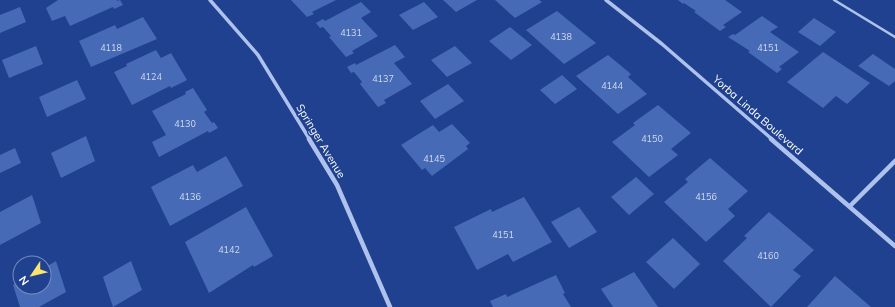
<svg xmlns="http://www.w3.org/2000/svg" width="895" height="307" font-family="Mulish,sans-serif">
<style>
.building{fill:#476ab6}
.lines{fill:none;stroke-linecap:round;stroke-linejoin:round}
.lane{stroke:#aec2ed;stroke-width:2.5}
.street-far1{stroke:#aec2ed;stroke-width:3.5}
.street{stroke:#aec2ed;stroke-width:4.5}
.labels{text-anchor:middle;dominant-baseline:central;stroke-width:3;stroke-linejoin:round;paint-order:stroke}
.number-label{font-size:9px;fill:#d1daed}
.street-label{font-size:11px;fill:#fff;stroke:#1f418f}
</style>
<rect width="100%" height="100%" fill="#1f418f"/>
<g class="building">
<polygon points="58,0 117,0 117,1 120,0 123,5 114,9 113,7 70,26 65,16 52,21 46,8"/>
<polygon points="291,0 336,0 312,12 314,14 307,17"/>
<polygon points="443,0 477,0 456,12"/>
<polygon points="495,0 539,0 542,2 515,18"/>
<polygon points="678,0 725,0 742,12 723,25 726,27 720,31 694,12 696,11 684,3 683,4"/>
<polygon points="361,2 371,12 361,18 378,36 352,51 354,53 346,57 329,37 331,36 323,27 320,28 316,23 323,19 325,21"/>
<polygon points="424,2 438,17 413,30 399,15"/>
<polygon points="20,7 26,22 0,33 0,15"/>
<polygon points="557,11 596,43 564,64 526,30"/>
<polygon points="762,16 778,27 770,32 799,52 779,67 782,69 777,73 748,52 750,51 728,37 733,34 735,35"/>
<polygon points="143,17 157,39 91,67 79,41 115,25 117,29"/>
<polygon points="814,18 836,32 820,46 798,32"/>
<polygon points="510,27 532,45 511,60 489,41"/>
<polygon points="395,45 405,57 394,63 412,84 384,100 386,103 378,107 360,84 362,82 354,72 351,73 347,67 355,63 356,65"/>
<polygon points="36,46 43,64 9,78 2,60"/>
<polygon points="455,46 472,63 447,77 431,60"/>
<polygon points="156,50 161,58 171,53 187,80 171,88 170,86 132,105 114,72 127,66 126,64"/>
<polygon points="823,52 870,83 847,104 836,96 823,108 787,82"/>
<polygon points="873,54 895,69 895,81 889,86 858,66"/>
<polygon points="608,55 631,74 628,77 647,94 618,114 576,76"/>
<polygon points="562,75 577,89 555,104 540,90"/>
<polygon points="77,80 86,99 47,117 39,97"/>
<polygon points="448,84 464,101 435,119 420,101"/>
<polygon points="193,88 207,110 204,112 212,123 214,122 218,128 209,133 208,131 159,157 152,142 166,135 152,111 186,94 185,92"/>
<polygon points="658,105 691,133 671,149 678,155 649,177 612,142 635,125 633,123"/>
<polygon points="452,124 470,143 466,146 468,149 432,176 425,168 422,170 401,145 433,125 439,132"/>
<polygon points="86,136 95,161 61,178 51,153"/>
<polygon points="15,148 21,163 0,173 0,155"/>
<polygon points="226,156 243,186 170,226 151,187 193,165 197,172"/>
<polygon points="710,158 748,191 728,209 735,216 706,242 664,202 688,182 685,179"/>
<polygon points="636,177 654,194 629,215 611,197"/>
<polygon points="32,195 41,223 0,245 0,212"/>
<polygon points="524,197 552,242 513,262 508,254 477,270 454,227 491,209 492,212"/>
<polygon points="246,207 273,256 254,267 253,265 209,293 185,242"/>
<polygon points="579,207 597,232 569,248 551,222"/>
<polygon points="769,212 814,250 793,270 801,276 771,307 723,261 747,238 744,236"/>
<polygon points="673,238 700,264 674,289 646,262"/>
<polygon points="56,261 66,292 39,307 20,307 13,285 20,281 20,287 44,287 44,268"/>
<polygon points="131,261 142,290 113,307 103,277"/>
<polygon points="634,272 658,307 613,307 601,289"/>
<polygon points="556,275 565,293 563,294 571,307 493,307 490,301 506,294 507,297"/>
<polygon points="835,276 871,307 807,307"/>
</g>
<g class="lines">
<polyline class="lane" points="834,0 895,37"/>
<g class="street-far1">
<polyline points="210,0 258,55 310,140"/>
<polyline points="606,0 662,44 773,140"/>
</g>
<g class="street">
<polyline points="309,139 337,185 390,307"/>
<polyline points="771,139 895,246"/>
<polyline points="850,206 895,161"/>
</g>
</g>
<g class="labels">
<g class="number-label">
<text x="351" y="32">4131</text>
<text x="561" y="36">4138</text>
<text x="111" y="47">4118</text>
<text x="768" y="47">4151</text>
<text x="151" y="76">4124</text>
<text x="383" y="78">4137</text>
<text x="612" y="85">4144</text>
<text x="185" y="123">4130</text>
<text x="652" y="138">4150</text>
<text x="434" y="158">4145</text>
<text x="190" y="196">4136</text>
<text x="706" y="196">4156</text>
<text x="503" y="234">4151</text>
<text x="229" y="249">4142</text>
<text x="768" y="255">4160</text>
</g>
<g class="street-label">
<text transform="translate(758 115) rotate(41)">Yorba Linda Boulevard</text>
<text transform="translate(321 141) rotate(59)">Springer Avenue</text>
</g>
</g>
<g transform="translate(32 275) rotate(235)"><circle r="19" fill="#1f418f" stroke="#798dbc"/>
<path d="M0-3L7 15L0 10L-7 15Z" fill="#fbe46e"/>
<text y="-6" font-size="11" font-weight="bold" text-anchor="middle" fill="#ffffff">N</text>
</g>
</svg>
